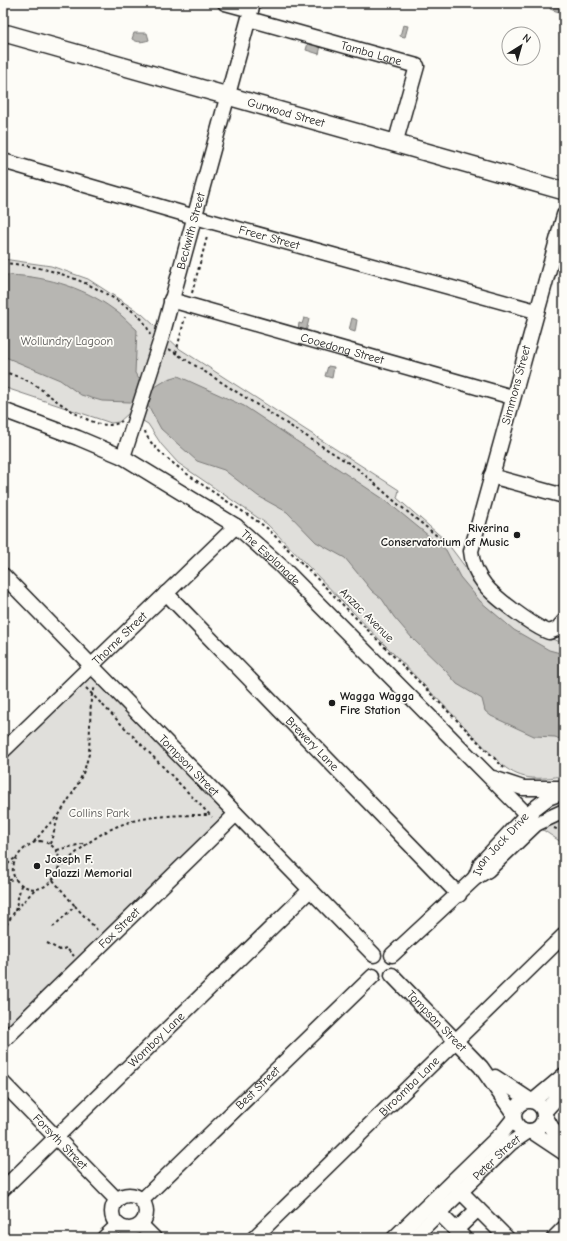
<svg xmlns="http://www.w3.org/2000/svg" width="567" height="1241" font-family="'Comic Neue',sans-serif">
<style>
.green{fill:#e0dfdb;stroke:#7e7e7c}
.water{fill:#b7b6b2;stroke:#797876}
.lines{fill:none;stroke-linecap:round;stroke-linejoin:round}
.minor-casing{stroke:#1c1c1c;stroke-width:17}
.major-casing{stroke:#1c1c1c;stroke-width:20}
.path{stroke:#1c1c1c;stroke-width:2;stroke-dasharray:3 3;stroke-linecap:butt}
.minor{stroke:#fdfcf7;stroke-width:14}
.major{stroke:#fdfcf7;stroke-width:17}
.poi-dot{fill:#1c1c1c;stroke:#fdfcf7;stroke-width:1.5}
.labels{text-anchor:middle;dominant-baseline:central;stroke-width:3.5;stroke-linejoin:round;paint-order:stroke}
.street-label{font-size:12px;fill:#1c1c1c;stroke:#fdfcf7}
.park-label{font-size:12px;fill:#575655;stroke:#fdfcf7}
.poi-label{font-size:12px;font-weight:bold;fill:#1c1c1c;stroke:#fdfcf7;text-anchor:start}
</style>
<rect width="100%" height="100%" fill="#fdfcf7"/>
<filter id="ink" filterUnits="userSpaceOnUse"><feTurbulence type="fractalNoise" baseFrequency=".025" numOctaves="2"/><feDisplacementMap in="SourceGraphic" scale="8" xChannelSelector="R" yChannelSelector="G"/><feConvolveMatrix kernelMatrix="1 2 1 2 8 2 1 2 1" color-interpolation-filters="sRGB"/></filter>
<g filter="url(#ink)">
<g class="green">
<path d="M3 259 51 266 88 279 142 314 180 349 399 490 397 498 445 540 475 580 482 593 534 633 564 643V776C539 779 523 782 502 765L267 524 178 463 161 444 148 424 129 413 119 422 111 423 3 387Z"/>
<polygon points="91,667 236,814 3,1041 3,751"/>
<polygon points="564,812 564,844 537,826"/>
</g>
<g class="water">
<polygon points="551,4 564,8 562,13 550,9"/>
<polygon points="403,25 408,26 405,37 400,36"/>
<path d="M134 33H147L149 40C142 42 138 43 132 39Z"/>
<polygon points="308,43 321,46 319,54 306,50"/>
<path d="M3 275C41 275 82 286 113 309 122 315 129 323 137 330L135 373 139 379 155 387 168 379 178 376 244 406 385 500 446 550 460 577 480 601 514 630 549 650 564 654V741L555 737 534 736 491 716 485 711 482 699 457 684 446 671 412 638 394 617 382 599 372 591 345 558 316 542 287 512 258 496 224 470 197 461 161 429 149 407 130 402 102 401 81 395 60 380 3 356Z"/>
<polygon points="304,318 309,319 306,332 298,330 299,323 302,324"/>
<polygon points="352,318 357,320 355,332 349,330"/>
<polygon points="328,366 334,367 332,378 325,376"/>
</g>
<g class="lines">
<g class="minor-casing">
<g id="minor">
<polyline points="225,3 251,10"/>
<path id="s1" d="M249 19 417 66 395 144"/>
<path id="s2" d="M3 161 195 217 536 311"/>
<path d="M564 215 471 551C472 563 477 575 485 585 495 598 534 627 549 632L557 629 564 621"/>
<path id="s3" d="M171 300 512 397"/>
<path id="s4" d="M3 410 78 438 123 457 236 526 280 565 536 824"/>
<path id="s5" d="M123 457 162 336 253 3"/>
<polyline points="491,476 564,496"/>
<path id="s6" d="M3 575 374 955"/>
<path id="s7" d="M166 593 459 895"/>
<path id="s8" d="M3 751 236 526"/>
<polyline points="493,778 523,788 564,788"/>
<path id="s9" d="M475 878 481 863 526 815 548 798 564 792"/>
<polyline points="392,955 475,878 488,870 536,824 564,811"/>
<path id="s10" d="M392 975 481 1067 514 1114"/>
<path id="s11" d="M3 1041 236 814"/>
<polyline points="495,1077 530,1100"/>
<path id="s12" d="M3 1083 117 1200"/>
<circle cx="529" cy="1116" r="15"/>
<polyline points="533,1101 564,1075"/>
<polyline points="544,1112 564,1090"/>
<polyline points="544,1114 564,1149"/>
<polyline points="531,1131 564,1153"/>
<path id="s13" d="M3 1189 310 890"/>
<polyline points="460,1191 507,1238"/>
<circle cx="129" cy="1212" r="17"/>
<path id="s14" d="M142 1200 373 976"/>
<polyline points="439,1213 464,1238"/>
<polyline points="141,1225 154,1238"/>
<polyline points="456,1230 478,1209"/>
<polyline points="104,1238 118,1225"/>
<path id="s15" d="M254 1238 564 935"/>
<polyline points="394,1238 502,1133 514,1118"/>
<path id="s16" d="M413 1238 511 1143 529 1131"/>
<polyline points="554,1238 564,1228"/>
</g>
</g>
<g class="major-casing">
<g id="major">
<path id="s17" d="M3 35 8 34 564 191"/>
</g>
</g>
<g class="path">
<path d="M3 263C45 266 82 278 118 301 132 311 145 317 150 335"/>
<polyline points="192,293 207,237"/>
<polyline points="169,349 358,469 399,505 442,540 460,547"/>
<polyline points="176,353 185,317"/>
<path d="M3 371C12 375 23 378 32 383 52 396 98 438 122 421"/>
<path d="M145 431C150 457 244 510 268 529L504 768"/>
<polyline points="86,688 212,817"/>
<polyline points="554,828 564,832"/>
<path d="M40 841C78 847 53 904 22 885 0 872 22 843 40 841Z"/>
<polyline points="34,842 48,825 58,816"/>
<polyline points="50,844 59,815 77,786 84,771 89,754 91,698 95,687"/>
<polyline points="57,850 86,843"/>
<polyline points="3,868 15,858"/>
<path d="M58 870C109 818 139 815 209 815"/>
<polyline points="53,880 75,906"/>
<polyline points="3,881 16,879"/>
<polyline points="15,911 21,885"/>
<polyline points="53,927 75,906 99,932"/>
<polyline points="3,930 15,911 36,888"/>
<polyline points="47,943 60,950 66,948 74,956"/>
</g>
<use href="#minor" class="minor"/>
<use href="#major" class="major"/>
</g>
</g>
<g class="poi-dot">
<circle cx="517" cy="535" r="4"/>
<circle cx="332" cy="703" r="4"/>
<circle cx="37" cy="866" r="4"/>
</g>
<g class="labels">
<g class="street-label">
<text stroke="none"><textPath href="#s1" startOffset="127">Tamba Lane</textPath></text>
<text stroke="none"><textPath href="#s17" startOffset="294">Gurwood Street</textPath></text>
<text stroke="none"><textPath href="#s5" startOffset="236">Beckwith Street</textPath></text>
<text stroke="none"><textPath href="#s2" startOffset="277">Freer Street</textPath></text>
<text stroke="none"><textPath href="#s3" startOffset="178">Cooedong Street</textPath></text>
<text transform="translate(516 385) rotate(-75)">Simmons Street</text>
<text stroke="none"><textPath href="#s4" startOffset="308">The Esplanade</textPath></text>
<text transform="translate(367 615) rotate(45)">Anzac Avenue</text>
<text stroke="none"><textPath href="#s8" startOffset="162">Thorne Street</textPath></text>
<text stroke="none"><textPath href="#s7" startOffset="210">Brewery Lane</textPath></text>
<text stroke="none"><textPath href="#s6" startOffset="266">Tompson Street</textPath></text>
<text stroke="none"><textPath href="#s9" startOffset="43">Ivan Jack Drive</textPath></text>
<text stroke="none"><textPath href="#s11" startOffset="162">Fox Street</textPath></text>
<text stroke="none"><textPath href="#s10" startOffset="64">Tompson Street</textPath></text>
<text stroke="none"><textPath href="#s13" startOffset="214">Womboy Lane</textPath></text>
<text stroke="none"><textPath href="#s15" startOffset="217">Biroomba Lane</textPath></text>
<text stroke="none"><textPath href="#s14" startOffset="161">Best Street</textPath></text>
<text stroke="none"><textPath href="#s12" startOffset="82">Forsyth Street</textPath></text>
<text stroke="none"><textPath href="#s16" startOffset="116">Peter Street</textPath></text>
</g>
<g class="park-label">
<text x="67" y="341">Wollundry Lagoon</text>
<text x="99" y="813">Collins Park</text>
</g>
<g class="poi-label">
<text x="509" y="528" text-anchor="end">Riverina<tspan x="509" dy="14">Conservatorium of Music</tspan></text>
<text x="340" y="696">Wagga Wagga<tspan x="340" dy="14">Fire Station</tspan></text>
<text x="45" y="859">Joseph F.<tspan x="45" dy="14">Palazzi Memorial</tspan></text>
</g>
</g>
<rect width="567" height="1241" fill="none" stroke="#fdfcf7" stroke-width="16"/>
<rect x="8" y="8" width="551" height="1225" fill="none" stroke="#1c1c1c" stroke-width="1.5" filter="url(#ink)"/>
<g transform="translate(521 46) rotate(37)"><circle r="19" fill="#fdfcf7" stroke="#a3a29f"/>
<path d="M0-3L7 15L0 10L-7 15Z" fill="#1c1c1c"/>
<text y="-6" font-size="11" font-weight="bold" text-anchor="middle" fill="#1c1c1c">N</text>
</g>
</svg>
